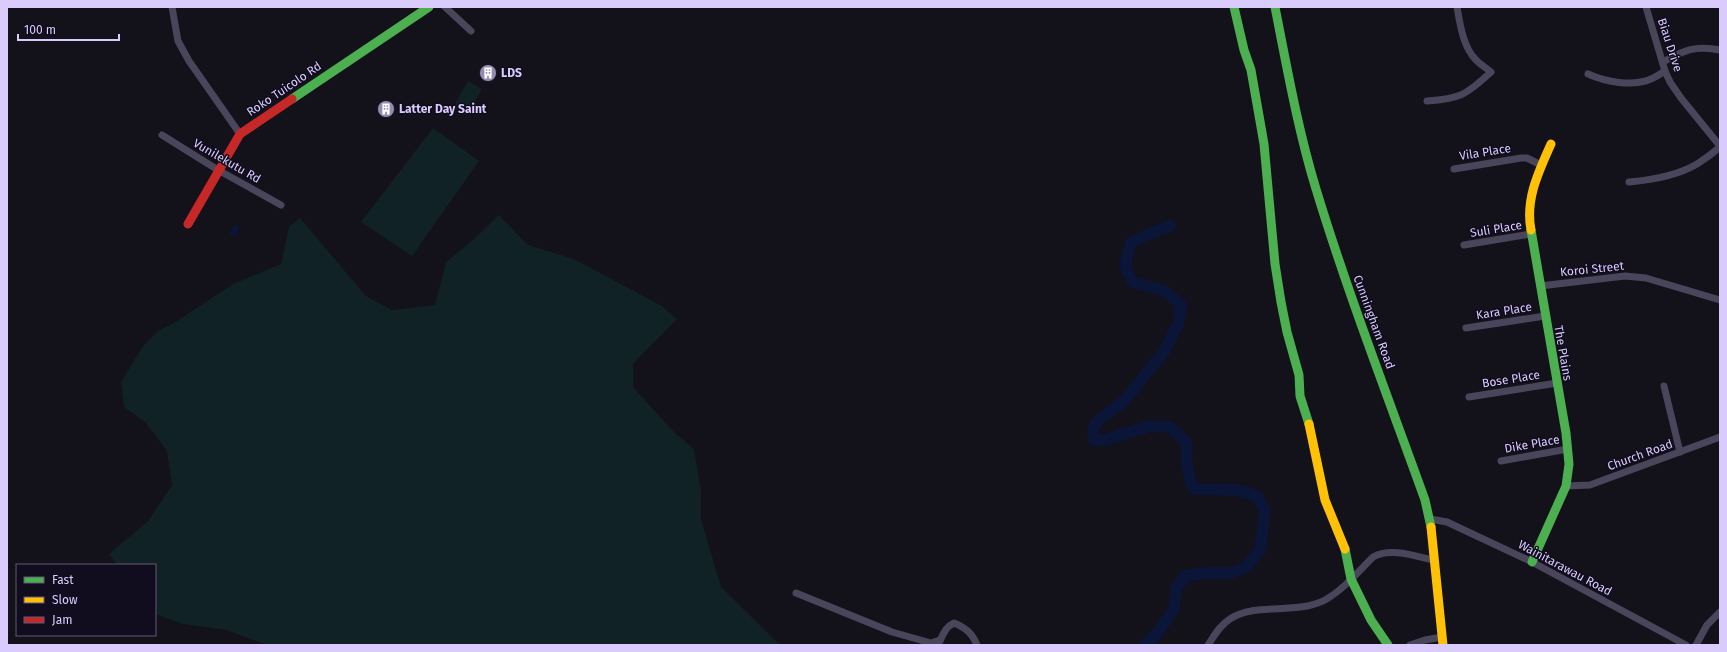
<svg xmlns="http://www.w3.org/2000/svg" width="1727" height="652" font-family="'Fira Sans',sans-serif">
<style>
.green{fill:#102226}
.water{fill:#0b1537}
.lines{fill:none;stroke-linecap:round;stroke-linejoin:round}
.river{stroke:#0b1537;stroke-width:12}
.street{stroke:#49465b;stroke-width:7}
.fast{stroke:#4caf50;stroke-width:9}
.slow{stroke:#ffc107;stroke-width:9}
.jam{stroke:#c62828;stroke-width:9}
.labels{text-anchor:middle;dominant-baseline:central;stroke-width:3;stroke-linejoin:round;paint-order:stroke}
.street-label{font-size:12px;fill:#d9ccfd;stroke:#120d1e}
.poi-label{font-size:12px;font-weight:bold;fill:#d9ccfd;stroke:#120d1e;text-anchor:start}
</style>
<rect width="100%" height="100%" fill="#13111a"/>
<g class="green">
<polygon points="468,81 482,89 467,115 453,107"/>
<polygon points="433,128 479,161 412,256 361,222"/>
<polygon points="499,215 528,245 574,259 662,306 677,319 633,364 633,387 674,432 694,449 701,491 701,519 721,587 780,645 267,645 226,630 183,624 155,614 155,565 117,565 109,554 148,521 172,485 167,451 145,422 124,407 121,382 143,346 158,331 177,321 233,284 281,264 289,227 300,218 366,296 392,310 435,305 446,262 474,239"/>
</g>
<polygon class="water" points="235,224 240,227 235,237 229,234"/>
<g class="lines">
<path class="river" d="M1145 645 1157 634 1174 609 1176 589 1185 576 1206 573H1231L1246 567 1260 550 1265 510 1257 496 1237 490 1194 489C1187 474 1186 459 1186 442L1170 427 1150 426 1104 440H1094L1093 433 1095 423 1125 400 1164 352 1178 324 1181 305 1165 291 1133 282C1123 268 1125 259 1131 243L1149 234 1170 226"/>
<g class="street">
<polyline points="172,7 178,41 189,61 240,134"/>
<polyline points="445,7 471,31"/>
<polyline points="1646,7 1665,71 1670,82 1681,98 1720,146"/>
<path d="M1663 62C1684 50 1696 45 1720 50"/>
<path d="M1588 74C1606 82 1632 87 1651 79 1656 77 1660 74 1665 71"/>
<path d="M1427 101C1460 99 1466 95 1491 72 1486 68 1480 64 1476 60 1463 47 1460 24 1457 7"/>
<polyline points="162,135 218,170 281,205"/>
<polyline points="1454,169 1521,158 1527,158 1541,165"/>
<path d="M1629 182C1652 180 1677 176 1697 164 1705 159 1713 153 1720 147"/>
<polyline points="1464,245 1531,234"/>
<polyline points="1540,286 1625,276 1646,278 1720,300"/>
<polyline points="1466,328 1545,316"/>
<polyline points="1664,386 1680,452"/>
<polyline points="1469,397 1557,383"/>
<polyline points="1501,461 1568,449"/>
<polyline points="1566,486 1590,485 1720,437"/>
<polyline points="1430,519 1447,522 1532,562 1686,645"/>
<polyline points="796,593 892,632 931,643 940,640"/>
<path d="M939 643C943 635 945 627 954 623 966 628 972 633 977 645"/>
<path d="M1208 645C1214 636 1220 625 1230 619 1255 602 1297 615 1325 600 1343 590 1359 571 1373 557 1390 547 1415 556 1433 560"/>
<polyline points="1410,645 1425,640 1442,637"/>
<polyline points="1696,645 1707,625 1720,612"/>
</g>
<g class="fast">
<polyline points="1234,7 1244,50 1251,70 1264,144 1275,264 1281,302 1287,332 1299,375 1300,396 1309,424"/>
<path d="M1275 7C1287 68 1298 130 1316 189 1348 294 1388 397 1425 500L1431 527"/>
<polyline points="292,99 429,7"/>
<polyline points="1531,230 1566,433 1569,464 1566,486 1532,562"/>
<polyline points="1345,549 1351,579 1371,620 1388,645"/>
</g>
<g class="slow">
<path d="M1531 230C1525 199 1539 171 1551 144"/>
<polyline points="1309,424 1325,500 1345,549"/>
<polyline points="1431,527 1443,645"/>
</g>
<polyline class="jam" points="188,224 240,134 292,99"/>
</g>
<defs>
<g id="building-disc" transform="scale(0.9)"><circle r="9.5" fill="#948bae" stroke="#120d1e"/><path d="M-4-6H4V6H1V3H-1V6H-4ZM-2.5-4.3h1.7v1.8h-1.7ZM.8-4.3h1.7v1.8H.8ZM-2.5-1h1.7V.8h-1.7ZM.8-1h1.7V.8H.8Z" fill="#fff"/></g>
</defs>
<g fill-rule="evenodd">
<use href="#building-disc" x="488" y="73"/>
<use href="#building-disc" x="386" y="109"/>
</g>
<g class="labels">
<g class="street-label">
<text transform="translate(1670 45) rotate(72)">Biau Drive</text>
<text transform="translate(284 89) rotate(-34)">Roko Tuicolo Rd</text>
<text transform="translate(1485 152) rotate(-9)">Vila Place</text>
<text transform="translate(227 161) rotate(30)">Vunilekutu Rd</text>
<text transform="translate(1496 229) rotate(-9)">Suli Place</text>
<text transform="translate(1592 269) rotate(-6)">Koroi Street</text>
<text transform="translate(1504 311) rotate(-9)">Kara Place</text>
<text transform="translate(1374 322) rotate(70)">Cunningham Road</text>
<text transform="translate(1563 353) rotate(80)">The Plains</text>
<text transform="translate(1511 379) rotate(-9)">Bose Place</text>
<text transform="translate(1532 444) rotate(-10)">Dike Place</text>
<text transform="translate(1640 455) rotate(-20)">Church Road</text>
<text transform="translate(1565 568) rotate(28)">Wainitarawau Road</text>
</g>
<g class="poi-label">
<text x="501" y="73">LDS</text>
<text x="399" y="109">Latter Day Saint</text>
</g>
</g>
<rect width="1727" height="652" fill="none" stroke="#d9ccfd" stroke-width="16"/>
<rect x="16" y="564" width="140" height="72" fill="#120d1e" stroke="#625977"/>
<rect x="24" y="577" width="20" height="6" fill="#4caf50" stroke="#625977"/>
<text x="52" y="584" font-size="12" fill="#d9ccfd">Fast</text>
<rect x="24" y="597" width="20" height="6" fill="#ffc107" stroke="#625977"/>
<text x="52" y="604" font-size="12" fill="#d9ccfd">Slow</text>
<rect x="24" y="617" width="20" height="6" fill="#c62828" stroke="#625977"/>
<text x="52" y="624" font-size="12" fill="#d9ccfd">Jam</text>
<path d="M18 34v6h101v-6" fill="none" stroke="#d9ccfd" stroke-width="2"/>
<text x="24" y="34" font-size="12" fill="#d9ccfd" stroke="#120d1e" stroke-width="3" paint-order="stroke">100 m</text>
</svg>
